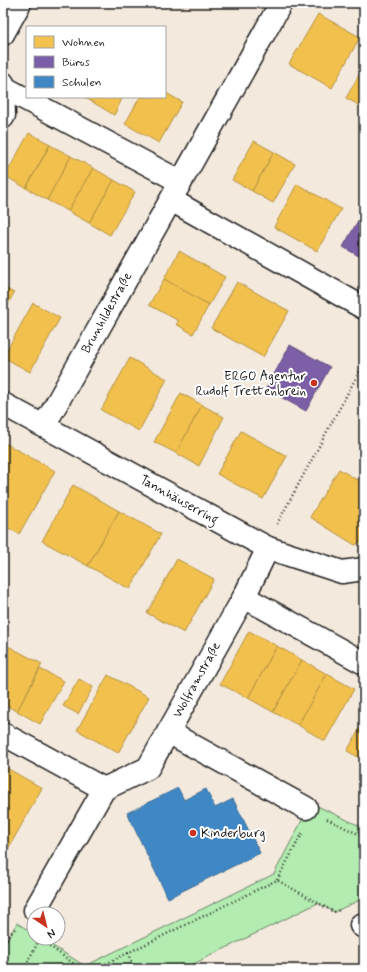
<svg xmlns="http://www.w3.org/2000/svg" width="367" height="972" font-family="Mynerve,sans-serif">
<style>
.green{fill:#b2ecb0;stroke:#678466}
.homes{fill:#f2c14e;stroke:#b2903f}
.offices{fill:#7b5ea7;stroke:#5e4a7d}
.schools{fill:#3f88c5;stroke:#346892}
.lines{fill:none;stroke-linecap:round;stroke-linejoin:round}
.street-casing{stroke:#1c1c1c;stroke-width:25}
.path{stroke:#1c1c1c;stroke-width:2.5;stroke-dasharray:1 3;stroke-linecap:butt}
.street{stroke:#fff;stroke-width:22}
.poi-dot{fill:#c8321e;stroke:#fff;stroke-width:1.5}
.labels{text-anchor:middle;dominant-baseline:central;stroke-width:4;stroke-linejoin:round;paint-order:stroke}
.street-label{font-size:13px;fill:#1c1c1c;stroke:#fff}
.poi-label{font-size:13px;fill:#1c1c1c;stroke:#fff;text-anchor:end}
</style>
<rect width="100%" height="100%" fill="#f4e9dd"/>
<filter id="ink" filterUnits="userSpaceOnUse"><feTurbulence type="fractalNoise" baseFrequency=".025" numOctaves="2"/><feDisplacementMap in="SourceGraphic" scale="8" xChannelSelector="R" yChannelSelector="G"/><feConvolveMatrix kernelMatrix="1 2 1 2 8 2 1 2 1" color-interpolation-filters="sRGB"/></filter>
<g filter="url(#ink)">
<polygon class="green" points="311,803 364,828 364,895 362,899 334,912 318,903 183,969 3,969 3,946 17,923 34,934 34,938 40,938 85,966 274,874"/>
<g class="homes">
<polygon points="318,14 360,37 332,88 289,64"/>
<polygon points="364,66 364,108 346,98"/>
<polygon points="166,93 182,102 159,143 125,124 140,97 160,97 163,99"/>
<polygon points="84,97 123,97 114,115"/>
<polygon points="29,133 50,144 26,188 5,176"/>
<polygon points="254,141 274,152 252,191 232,180"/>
<polygon points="50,145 71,156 47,200 26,188"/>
<polygon points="274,152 295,164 273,203 252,191"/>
<polygon points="71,156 93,168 68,211 47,200"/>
<polygon points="93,168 114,180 89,223 68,211"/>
<polygon points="114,180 135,192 110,235 89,223"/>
<polygon points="297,184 341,209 317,251 274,227"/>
<polygon points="179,251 225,277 209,305 164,279"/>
<polygon points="164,279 209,305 193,334 176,324 179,321 149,305"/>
<polygon points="237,282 289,311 263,357 211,328"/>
<polygon points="3,287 14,293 3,313"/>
<polygon points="33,303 60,318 30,372 3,357"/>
<polygon points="130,358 167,379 139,431 101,410"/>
<polygon points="181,393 202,405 176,453 154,442"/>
<polygon points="202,405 224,417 199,466 176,453"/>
<polygon points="241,431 287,456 263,499 217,474"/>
<polygon points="3,442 55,471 19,534 3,525"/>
<polygon points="339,469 357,480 364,476 364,540 355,545 310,517"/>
<polygon points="73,485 119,511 88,566 42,541"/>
<polygon points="119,511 161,534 130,589 88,566"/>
<polygon points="177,559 214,579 184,633 147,613"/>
<polygon points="249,631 277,646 248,698 220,684"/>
<polygon points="6,645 42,664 17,711 3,704 3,651"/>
<polygon points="277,646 302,660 273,712 248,698"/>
<polygon points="302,660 327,674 298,725 273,712"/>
<polygon points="40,669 64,681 40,724 17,711"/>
<polygon points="327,674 354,689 325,741 298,725"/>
<polygon points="108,675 149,697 118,753 77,730"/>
<polygon points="79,679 93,687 78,714 63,706"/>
<polygon points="364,721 364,760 347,751"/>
<polygon points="3,766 42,788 3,858"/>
</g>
<g class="offices">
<polygon points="364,210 364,259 343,247"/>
<polygon points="290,345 330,367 306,411 266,389"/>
</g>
<polygon class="schools" points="178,788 184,800 206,789 215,808 233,799 260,853 168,898 127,813"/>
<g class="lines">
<g class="street-casing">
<g id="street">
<polyline points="3,34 20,3"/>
<polyline points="3,83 4,115 3,117"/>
<polyline points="3,87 181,182"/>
<polyline points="171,200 364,308"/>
<polyline points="3,404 268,548 342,572 364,569"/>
<polyline points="44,426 281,3"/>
<polyline points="244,597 364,663"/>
<polyline points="168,732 306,808"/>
<polyline points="3,734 104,789"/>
<polyline points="35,910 104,789 148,768 244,597 268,548"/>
<polyline points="361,925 364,927"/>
</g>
</g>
<g class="path">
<polyline points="277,524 364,363"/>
<polyline points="327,819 364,837"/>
<polyline points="277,880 303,832"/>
<polyline points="40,939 81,969"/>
<polyline points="3,946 9,935 17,927"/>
<polyline points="128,953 134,969"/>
<polyline points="24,969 40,938"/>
<polyline points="95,969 277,880 334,912 340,910"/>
</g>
<use href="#street" class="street"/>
</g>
</g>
<g class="poi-dot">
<circle cx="314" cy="383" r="4"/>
<circle cx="193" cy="833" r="4"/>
</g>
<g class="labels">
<g class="street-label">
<text transform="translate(107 313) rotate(-61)">Brunhildestraße</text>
<text transform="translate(179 500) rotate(29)">Tannhäuserring</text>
<text transform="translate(197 680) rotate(-61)">Wolframstraße</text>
</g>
<g class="poi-label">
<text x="306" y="376">ERGO Agentur<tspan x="306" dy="15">Rudolf Trettenbrein</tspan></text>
<text x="201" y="833" text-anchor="start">Kinderburg</text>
</g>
</g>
<rect width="367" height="972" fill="none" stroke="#fff" stroke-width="16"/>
<rect x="8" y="8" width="351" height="956" fill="none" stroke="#1c1c1c" stroke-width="1.5" filter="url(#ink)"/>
<rect x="26" y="26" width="140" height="72" fill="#ffffff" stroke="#a4a4a4"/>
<rect x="34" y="36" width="20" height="12" fill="#f2c14e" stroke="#a4a4a4"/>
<text x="62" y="46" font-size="12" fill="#1c1c1c">Wohnen</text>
<rect x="34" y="56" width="20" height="12" fill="#7b5ea7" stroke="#a4a4a4"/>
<text x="62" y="66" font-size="12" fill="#1c1c1c">Büros</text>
<rect x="34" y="76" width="20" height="12" fill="#3f88c5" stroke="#a4a4a4"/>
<text x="62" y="86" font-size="12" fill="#1c1c1c">Schulen</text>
<g transform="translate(46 926) rotate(145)"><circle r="19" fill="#ffffff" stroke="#a4a4a4"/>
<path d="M0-3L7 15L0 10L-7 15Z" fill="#c8321e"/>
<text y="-6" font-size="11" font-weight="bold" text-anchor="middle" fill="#1c1c1c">N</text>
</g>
</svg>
